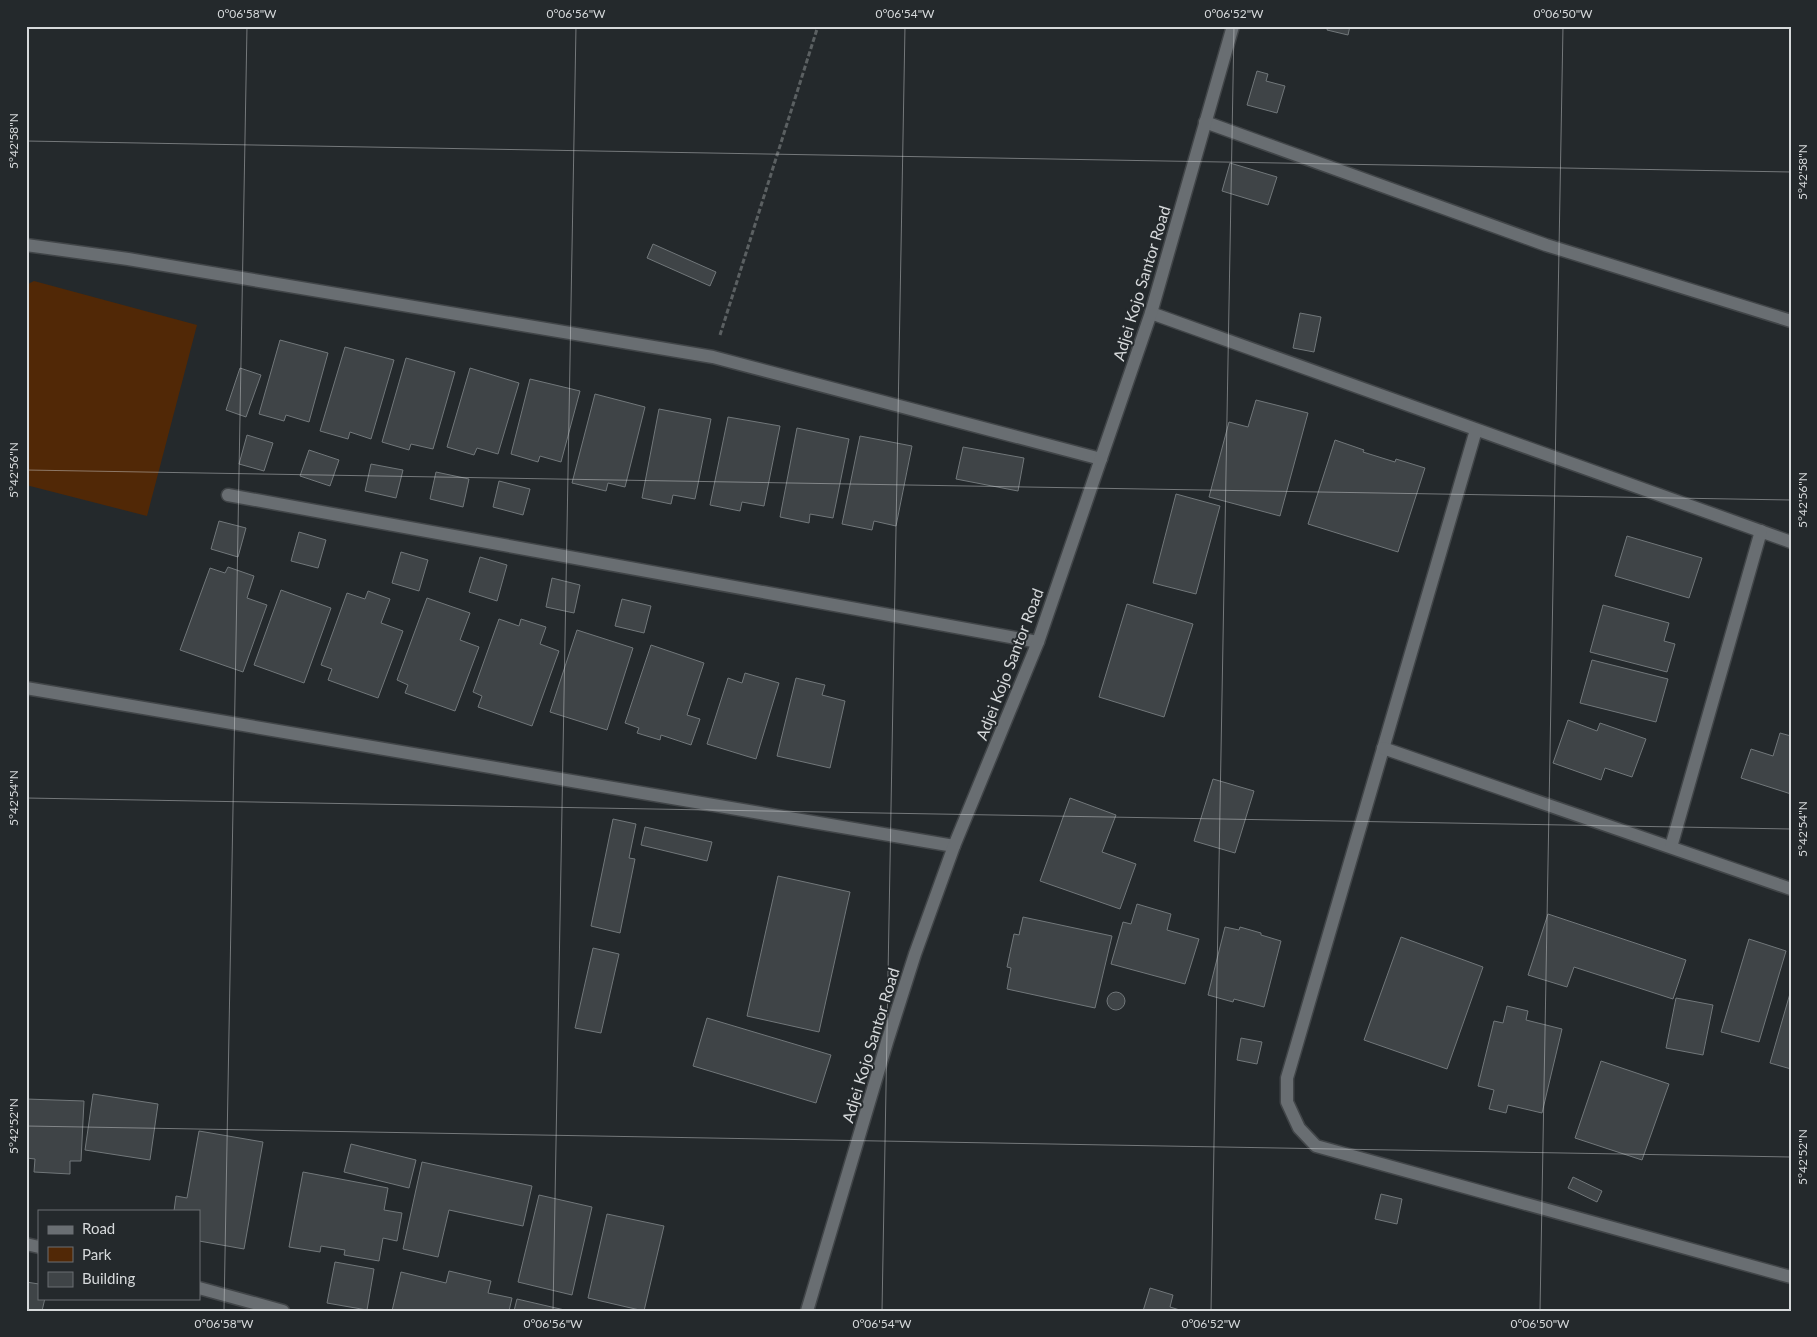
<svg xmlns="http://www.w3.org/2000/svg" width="1817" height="1337" font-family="Lato,sans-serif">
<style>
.green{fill:#512806}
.building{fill:#3f4447;stroke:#71777a}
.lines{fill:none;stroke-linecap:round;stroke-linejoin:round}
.minor-casing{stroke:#414548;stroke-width:15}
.path{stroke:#5b6062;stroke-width:3;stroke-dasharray:5 2.5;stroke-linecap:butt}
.minor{stroke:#696e72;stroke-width:12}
.ticks{fill:none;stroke:#d6d9db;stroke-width:1;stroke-opacity:0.45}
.labels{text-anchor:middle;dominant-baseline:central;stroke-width:4;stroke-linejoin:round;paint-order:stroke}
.street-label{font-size:16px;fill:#d6d9db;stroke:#24292c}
.neatline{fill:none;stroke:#d6d9db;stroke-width:2}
.ticks-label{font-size:12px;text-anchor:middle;fill:#d6d9db}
</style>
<rect width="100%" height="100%" fill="#24292c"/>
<polygon class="green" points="34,281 197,325 147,516 26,485 26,285"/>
<g class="building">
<polygon points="1328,26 1350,26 1348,35 1327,30"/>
<polygon points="1257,71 1268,74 1266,81 1285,86 1277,113 1247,105"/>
<polygon points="1230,163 1277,177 1268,205 1222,191"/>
<polygon points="653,244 716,272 710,286 647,258"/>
<polygon points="1300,313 1321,317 1314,352 1293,348"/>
<polygon points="280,340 328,353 309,422 286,415 284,421 259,414"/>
<polygon points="345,347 394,360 371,439 350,432 348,439 320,431"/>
<polygon points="406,358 455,372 433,449 411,444 409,450 382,442"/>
<polygon points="240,368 261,375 246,417 226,410"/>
<polygon points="470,368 519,383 498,454 477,448 474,455 447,447"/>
<polygon points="530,379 580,391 561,462 540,456 538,462 511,454"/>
<polygon points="595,394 645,407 625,487 608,483 606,491 572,483"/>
<polygon points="1256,400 1308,413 1280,516 1209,497 1229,422 1248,427"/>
<polygon points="659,409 711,419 695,499 673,495 671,504 642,498"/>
<polygon points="728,417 780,426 764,506 742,502 740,511 710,505"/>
<polygon points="797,428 849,439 833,518 810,514 809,523 780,517"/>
<polygon points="247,435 273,443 264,471 239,464"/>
<polygon points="860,436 912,446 896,526 874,521 872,530 842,524"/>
<polygon points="1335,440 1364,450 1363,452 1395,462 1396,459 1425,468 1398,552 1308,524"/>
<polygon points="963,447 1024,458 1018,491 956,479"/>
<polygon points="309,450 339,460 330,486 300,476"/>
<polygon points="371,464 403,470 396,498 365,491"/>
<polygon points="436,472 469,479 463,507 430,499"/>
<polygon points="499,481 530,489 523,515 493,507"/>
<polygon points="1176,494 1220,506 1196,594 1153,583"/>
<polygon points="219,521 246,528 238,557 211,549"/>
<polygon points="299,532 326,540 318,568 291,561"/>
<polygon points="1627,536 1702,558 1689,598 1615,576"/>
<polygon points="401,552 428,560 419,591 392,583"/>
<polygon points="480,557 507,565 497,601 469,592"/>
<polygon points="228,567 254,576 247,598 267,605 243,672 180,650 210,568 225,573"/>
<polygon points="552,578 580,585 574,613 546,607"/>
<polygon points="281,590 331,608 304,683 254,665"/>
<polygon points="368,591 390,599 381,623 403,631 378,698 328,680 332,669 321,665 347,593 365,599"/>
<polygon points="427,598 470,613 460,640 479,647 455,711 405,693 408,685 397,680"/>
<polygon points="622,599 651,606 644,633 615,626"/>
<polygon points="1127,604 1193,624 1164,717 1099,697"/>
<polygon points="1603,605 1669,623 1664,641 1675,644 1667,672 1590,652"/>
<polygon points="499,619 519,626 521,619 546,627 540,644 559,651 532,726 478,707 482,696 473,692"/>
<polygon points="577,630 633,648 607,730 550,712"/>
<polygon points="651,645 704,663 687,715 700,719 691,745 661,735 660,740 637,733 639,728 625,723"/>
<polygon points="1592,660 1668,679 1656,722 1580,703"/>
<polygon points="745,673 779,683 756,759 707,744 728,678 742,683"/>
<polygon points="796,678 825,685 822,695 845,701 830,768 777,756"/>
<polygon points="1568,720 1597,731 1600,723 1646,739 1632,777 1605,768 1601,780 1553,763"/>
<polygon points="1780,733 1791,736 1791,794 1741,778 1751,749 1773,756"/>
<polygon points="1213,779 1254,791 1235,853 1194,841"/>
<polygon points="1070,798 1116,815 1102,852 1136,864 1120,909 1040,881"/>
<polygon points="613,819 636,824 629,858 635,859 620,933 591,926"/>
<polygon points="645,827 712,842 707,861 641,845"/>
<polygon points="778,876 850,892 819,1032 747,1016"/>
<polygon points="1137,904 1171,914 1167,930 1199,939 1185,984 1111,964 1123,922 1131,924"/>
<polygon points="1548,914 1686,960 1673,999 1574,967 1567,987 1528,975"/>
<polygon points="1023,917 1112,936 1095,1008 1007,989 1011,968 1007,967 1014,934 1019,935"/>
<polygon points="1225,927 1239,930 1240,927 1261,933 1261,935 1281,941 1264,1007 1234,999 1233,1002 1208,995"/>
<polygon points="1401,937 1483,967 1447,1069 1364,1040"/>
<polygon points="1749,939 1786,951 1759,1042 1721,1032"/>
<polygon points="593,948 619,954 601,1033 575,1028"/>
<polygon points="1791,990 1791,1069 1770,1063"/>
<circle cx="1116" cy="1001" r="9"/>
<polygon points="1676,998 1713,1005 1703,1055 1666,1048"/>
<polygon points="1507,1006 1528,1011 1526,1020 1562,1029 1542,1113 1508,1105 1506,1113 1489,1109 1494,1090 1478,1086 1494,1021 1503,1023"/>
<polygon points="707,1018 831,1055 816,1103 693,1066"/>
<polygon points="1241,1038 1262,1042 1257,1064 1237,1060"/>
<polygon points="1601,1061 1669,1084 1642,1160 1575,1138"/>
<polygon points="93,1094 158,1104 150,1160 85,1150"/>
<polygon points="26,1099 84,1101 81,1161 70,1161 70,1174 34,1172 35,1159 26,1158"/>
<polygon points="199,1131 263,1142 244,1249 199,1241 199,1211 174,1211 176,1196 187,1198"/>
<polygon points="351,1144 416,1160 409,1188 344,1172"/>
<polygon points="422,1162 532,1186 523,1226 449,1210 438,1257 403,1249"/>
<polygon points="303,1172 388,1188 384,1210 402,1213 397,1241 383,1238 379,1261 344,1255 345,1250 321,1246 320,1252 289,1247"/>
<polygon points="1573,1177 1602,1191 1597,1202 1568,1188"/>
<polygon points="1381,1194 1402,1199 1397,1224 1375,1219"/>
<polygon points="539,1195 592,1207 572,1295 518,1282"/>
<polygon points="607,1214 664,1226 644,1311 588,1298"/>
<polygon points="335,1262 374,1269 367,1310 327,1303"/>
<polygon points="449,1271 491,1281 488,1293 512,1298 509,1311 392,1311 401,1272 446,1283"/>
<polygon points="26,1282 39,1284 39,1298 45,1298 42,1311 26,1311"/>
<polygon points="1150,1288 1173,1295 1170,1307 1183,1311 1143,1311"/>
<polygon points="517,1299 569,1311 514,1311"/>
</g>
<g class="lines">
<g class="minor-casing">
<g id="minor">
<polyline points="1205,122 1546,245 1791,321"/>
<polyline points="26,245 128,259 713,357 1101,459"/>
<polyline points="1151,313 1791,542"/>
<polyline points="1476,430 1287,1078 1287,1102 1299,1128 1316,1146 1791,1277"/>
<polyline points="228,495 1038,642"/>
<polyline points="26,688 954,846"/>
<polyline points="1383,748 1791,889"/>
<polyline points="1671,847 1761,531"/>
<polyline points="26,1244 39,1247"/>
<polyline points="199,1288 283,1311"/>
<polyline points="807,1311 887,1042 915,954 954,846 1038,642 1151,313 1233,26"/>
</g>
</g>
<polyline class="path" points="720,335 818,26"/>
<use href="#minor" class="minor"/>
</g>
<path class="ticks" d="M26 141 1791 172M26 470 1791 500M26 798 1791 829M26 1126 1791 1157M224 1311 247 26M553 1311 576 26M882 1311 905 26M1211 1311 1234 26M1540 1311 1563 26"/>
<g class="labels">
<g class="street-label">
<text transform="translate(1141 283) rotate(-73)">Adjei Kojo Santor Road</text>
<text transform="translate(1009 664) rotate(-69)">Adjei Kojo Santor Road</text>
<text transform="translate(870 1045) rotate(-73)">Adjei Kojo Santor Road</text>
</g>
</g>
<rect width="1817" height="1337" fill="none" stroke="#24292c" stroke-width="55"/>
<rect x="38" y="1210" width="162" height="90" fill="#24292c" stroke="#6b6f72"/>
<rect x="48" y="1226" width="25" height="8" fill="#696e72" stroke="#6b6f72"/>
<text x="82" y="1234" font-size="15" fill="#d6d9db">Road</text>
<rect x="48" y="1247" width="25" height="15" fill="#512806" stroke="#6b6f72"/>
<text x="82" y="1260" font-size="15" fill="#d6d9db">Park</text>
<rect x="48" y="1272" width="25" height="15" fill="#3f4447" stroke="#6b6f72"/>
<text x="82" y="1284" font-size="15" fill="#d6d9db">Building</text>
<rect x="28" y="28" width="1762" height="1282" class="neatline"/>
<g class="ticks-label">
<text x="247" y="18">0°06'58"W</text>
<text x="576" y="18">0°06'56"W</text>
<text x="905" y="18">0°06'54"W</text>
<text x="1234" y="18">0°06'52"W</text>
<text x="1563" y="18">0°06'50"W</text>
<text transform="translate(14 141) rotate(-90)" y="4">5°42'58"N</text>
<text transform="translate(1803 172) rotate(-90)" y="4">5°42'58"N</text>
<text transform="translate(14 470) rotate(-90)" y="4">5°42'56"N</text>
<text transform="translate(1803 500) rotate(-90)" y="4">5°42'56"N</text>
<text transform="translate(14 798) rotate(-90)" y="4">5°42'54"N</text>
<text transform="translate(1803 829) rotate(-90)" y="4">5°42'54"N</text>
<text transform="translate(14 1126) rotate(-90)" y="4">5°42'52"N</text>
<text transform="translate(1803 1157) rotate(-90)" y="4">5°42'52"N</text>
<text x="224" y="1328">0°06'58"W</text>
<text x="553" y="1328">0°06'56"W</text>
<text x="882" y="1328">0°06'54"W</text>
<text x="1211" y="1328">0°06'52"W</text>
<text x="1540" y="1328">0°06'50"W</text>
</g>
</svg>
